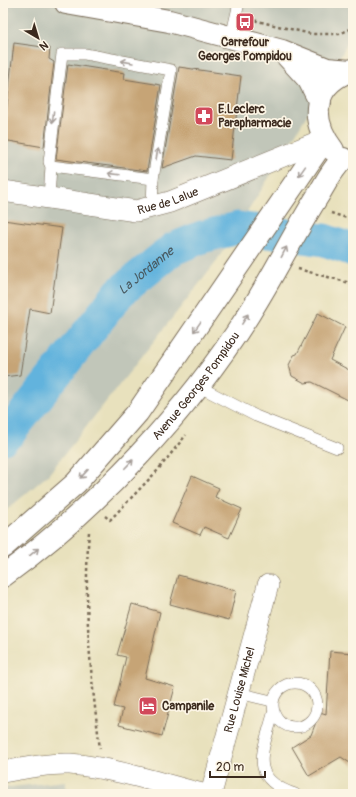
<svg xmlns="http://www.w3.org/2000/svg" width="356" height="797" font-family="Pangolin,sans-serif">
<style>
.industrial{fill:#c1c6b9}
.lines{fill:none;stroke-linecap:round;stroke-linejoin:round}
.river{stroke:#62b3dd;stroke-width:33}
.building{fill:#c6a476}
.lane-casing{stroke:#786a56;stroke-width:12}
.street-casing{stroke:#786a56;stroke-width:22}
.secondary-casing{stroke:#786a56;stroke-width:24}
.primary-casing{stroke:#786a56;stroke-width:24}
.path{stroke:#786a56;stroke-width:2.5;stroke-dasharray:3 3;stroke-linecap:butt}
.lane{stroke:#fff;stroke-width:11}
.street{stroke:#fff;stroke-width:21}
.secondary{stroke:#fff;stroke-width:22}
.primary{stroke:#fff;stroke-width:22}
.oneway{stroke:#a79f9a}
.labels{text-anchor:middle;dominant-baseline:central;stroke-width:3.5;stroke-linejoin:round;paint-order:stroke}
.poi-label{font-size:12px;font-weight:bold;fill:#3b2a1e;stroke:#fcf5e5;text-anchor:start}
.street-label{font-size:12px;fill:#3b2a1e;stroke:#fcf5e5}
.water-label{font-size:13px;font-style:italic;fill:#495a61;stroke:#fcf5e5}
</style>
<rect width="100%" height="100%" fill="#fcf5e5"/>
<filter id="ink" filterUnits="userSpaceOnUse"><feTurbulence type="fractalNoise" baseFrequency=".025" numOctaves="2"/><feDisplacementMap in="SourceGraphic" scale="8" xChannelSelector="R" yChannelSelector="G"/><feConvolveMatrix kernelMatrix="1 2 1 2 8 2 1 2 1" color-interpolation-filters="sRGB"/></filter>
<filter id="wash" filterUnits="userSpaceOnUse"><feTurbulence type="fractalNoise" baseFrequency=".012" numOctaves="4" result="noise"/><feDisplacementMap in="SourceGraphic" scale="16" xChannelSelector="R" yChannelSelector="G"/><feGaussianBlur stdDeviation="0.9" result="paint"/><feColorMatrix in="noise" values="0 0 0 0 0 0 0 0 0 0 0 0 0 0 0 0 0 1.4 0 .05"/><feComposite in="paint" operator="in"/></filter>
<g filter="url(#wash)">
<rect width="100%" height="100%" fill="#e8e1bd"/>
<g class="industrial">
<polygon points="3,3 353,3 353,33 325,85 265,184 214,265 48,475 3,513"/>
<polygon points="66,781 66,794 3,794 3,788"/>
</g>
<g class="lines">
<path class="river" id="s1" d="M3 438 9 433 120 292 173 249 202 237 238 228 324 240 353 250"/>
</g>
<g id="blocks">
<g class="building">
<polygon points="14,43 50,48 49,59 54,62 44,147 3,140"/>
<polygon points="68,64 125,73 124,79 161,85 147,171 56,159"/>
<polygon points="179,67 241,76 231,160 196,156 162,168"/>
<polygon points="3,220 62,228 50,313 30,309 20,375 3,377"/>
<polygon points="318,313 345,327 330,360 353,372 353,390 348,400 312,382 305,383 292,376 289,365 294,355 297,354"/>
<polygon points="192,476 219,488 215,497 242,509 229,538 204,527 200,535 172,523"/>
<polygon points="178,575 236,591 229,620 170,604"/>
<polygon points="132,604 160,612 145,678 175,687 162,736 119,725 123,709 114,707 126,657 117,655"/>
<polygon points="330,651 353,653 353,765 341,757 309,776 292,747 311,735 320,712 326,714"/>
</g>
</g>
</g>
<g filter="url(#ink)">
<use href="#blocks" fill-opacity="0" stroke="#786a56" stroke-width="1"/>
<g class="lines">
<g class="lane-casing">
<g id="lane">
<polyline points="231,37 239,3"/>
<polyline points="51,166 153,179"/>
<polyline points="49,198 51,166 49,162 62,54 85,54 171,70 153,179 152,207"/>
<polyline points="198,386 256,416 337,448"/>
<circle cx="295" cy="705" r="22"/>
<polyline points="238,693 272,701"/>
<path d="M273 714C263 752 247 778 295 794"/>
</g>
</g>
<g class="street-casing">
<g id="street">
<path id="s2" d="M3 191 136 211 170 202 325 139"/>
<path d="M3 772C23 768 50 763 70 764 115 768 159 783 202 794"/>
<path id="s3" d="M211 794 268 585"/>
</g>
</g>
<g class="secondary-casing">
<g id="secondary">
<polyline points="66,3 169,21 282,51 327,69 351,71"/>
<polyline points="287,56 309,80 320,102"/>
</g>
</g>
<g class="primary-casing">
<g id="primary">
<path d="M333 150C309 119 312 83 353 70"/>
<polyline points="3,547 76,483 138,412 325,139"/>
<path id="s4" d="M3 576C97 508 187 412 249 314 274 275 294 233 319 194 326 182 333 168 343 159"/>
</g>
</g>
<g class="path">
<polyline points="249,19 311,34 339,34 353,28"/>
<polyline points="331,213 353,220"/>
<polyline points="298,269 350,283 353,285"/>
<polyline points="105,516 110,520 157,471 186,435"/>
<path d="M89 532C83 605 91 677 100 749"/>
</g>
<use href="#lane" class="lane"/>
<use href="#street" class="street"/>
<use href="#secondary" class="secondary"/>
<use href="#primary" class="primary"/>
</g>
<defs><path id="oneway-shaft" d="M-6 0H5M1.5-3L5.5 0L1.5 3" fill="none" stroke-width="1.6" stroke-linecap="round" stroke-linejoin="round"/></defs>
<g class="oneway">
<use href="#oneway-shaft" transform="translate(127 62) rotate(-170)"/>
<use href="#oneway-shaft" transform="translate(53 117) rotate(96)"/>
<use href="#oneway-shaft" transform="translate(157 154) rotate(-80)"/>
<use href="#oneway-shaft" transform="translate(302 171) rotate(125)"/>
<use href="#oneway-shaft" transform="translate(114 174) rotate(-173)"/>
<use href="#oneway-shaft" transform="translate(284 252) rotate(-63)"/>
<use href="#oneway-shaft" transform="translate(245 319) rotate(-58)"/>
<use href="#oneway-shaft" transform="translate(197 327) rotate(125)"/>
<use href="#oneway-shaft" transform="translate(129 464) rotate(-46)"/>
<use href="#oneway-shaft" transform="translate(84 474) rotate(133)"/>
<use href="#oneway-shaft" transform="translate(34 552) rotate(-40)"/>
</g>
</g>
<defs>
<g id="bus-square" transform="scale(1)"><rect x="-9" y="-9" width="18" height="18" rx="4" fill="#d1495b" stroke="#fcf5e5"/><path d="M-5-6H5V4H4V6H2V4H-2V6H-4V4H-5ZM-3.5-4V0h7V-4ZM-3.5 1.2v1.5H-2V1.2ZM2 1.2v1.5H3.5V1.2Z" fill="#fff"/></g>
<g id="pharmacy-square" transform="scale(1)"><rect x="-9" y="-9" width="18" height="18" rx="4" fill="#d1495b" stroke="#fcf5e5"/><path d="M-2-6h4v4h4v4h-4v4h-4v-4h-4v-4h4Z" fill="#fff"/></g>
<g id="hotel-square" transform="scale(1)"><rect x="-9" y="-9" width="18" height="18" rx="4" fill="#d1495b" stroke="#fcf5e5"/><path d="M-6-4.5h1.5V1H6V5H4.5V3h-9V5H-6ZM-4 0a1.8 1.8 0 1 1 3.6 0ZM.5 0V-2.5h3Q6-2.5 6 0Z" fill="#fff"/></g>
</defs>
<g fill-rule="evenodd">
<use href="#bus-square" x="245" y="22"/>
<use href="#pharmacy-square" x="204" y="116"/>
<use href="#hotel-square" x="148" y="706"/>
</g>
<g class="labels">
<g class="poi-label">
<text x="245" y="42" text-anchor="middle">Carrefour<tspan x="245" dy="14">Georges Pompidou</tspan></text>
<text x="218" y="109">E.Leclerc<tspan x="218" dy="14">Parapharmacie</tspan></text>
<text x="162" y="706">Campanile</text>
</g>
<g class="street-label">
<text stroke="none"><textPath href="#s2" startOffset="168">Rue de Lalue</textPath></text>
<text stroke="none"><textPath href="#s4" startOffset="272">Avenue Georges Pompidou</textPath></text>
<text stroke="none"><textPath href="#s3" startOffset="108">Rue Louise Michel</textPath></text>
</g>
<g class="water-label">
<text stroke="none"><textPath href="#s1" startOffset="221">La Jordanne</textPath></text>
</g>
</g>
<rect width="356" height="797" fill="none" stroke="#fcf5e5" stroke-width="16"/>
<g transform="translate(38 38) rotate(142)" stroke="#fcf5e5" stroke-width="3" paint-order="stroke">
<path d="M0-3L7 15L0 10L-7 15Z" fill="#3b2a1e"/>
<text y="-6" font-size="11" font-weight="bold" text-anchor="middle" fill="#3b2a1e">N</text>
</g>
<path d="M210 771v6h55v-6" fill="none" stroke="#3b2a1e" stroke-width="2"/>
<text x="216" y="771" font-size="12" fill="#3b2a1e" stroke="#fcf5e5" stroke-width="3" paint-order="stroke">20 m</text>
</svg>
